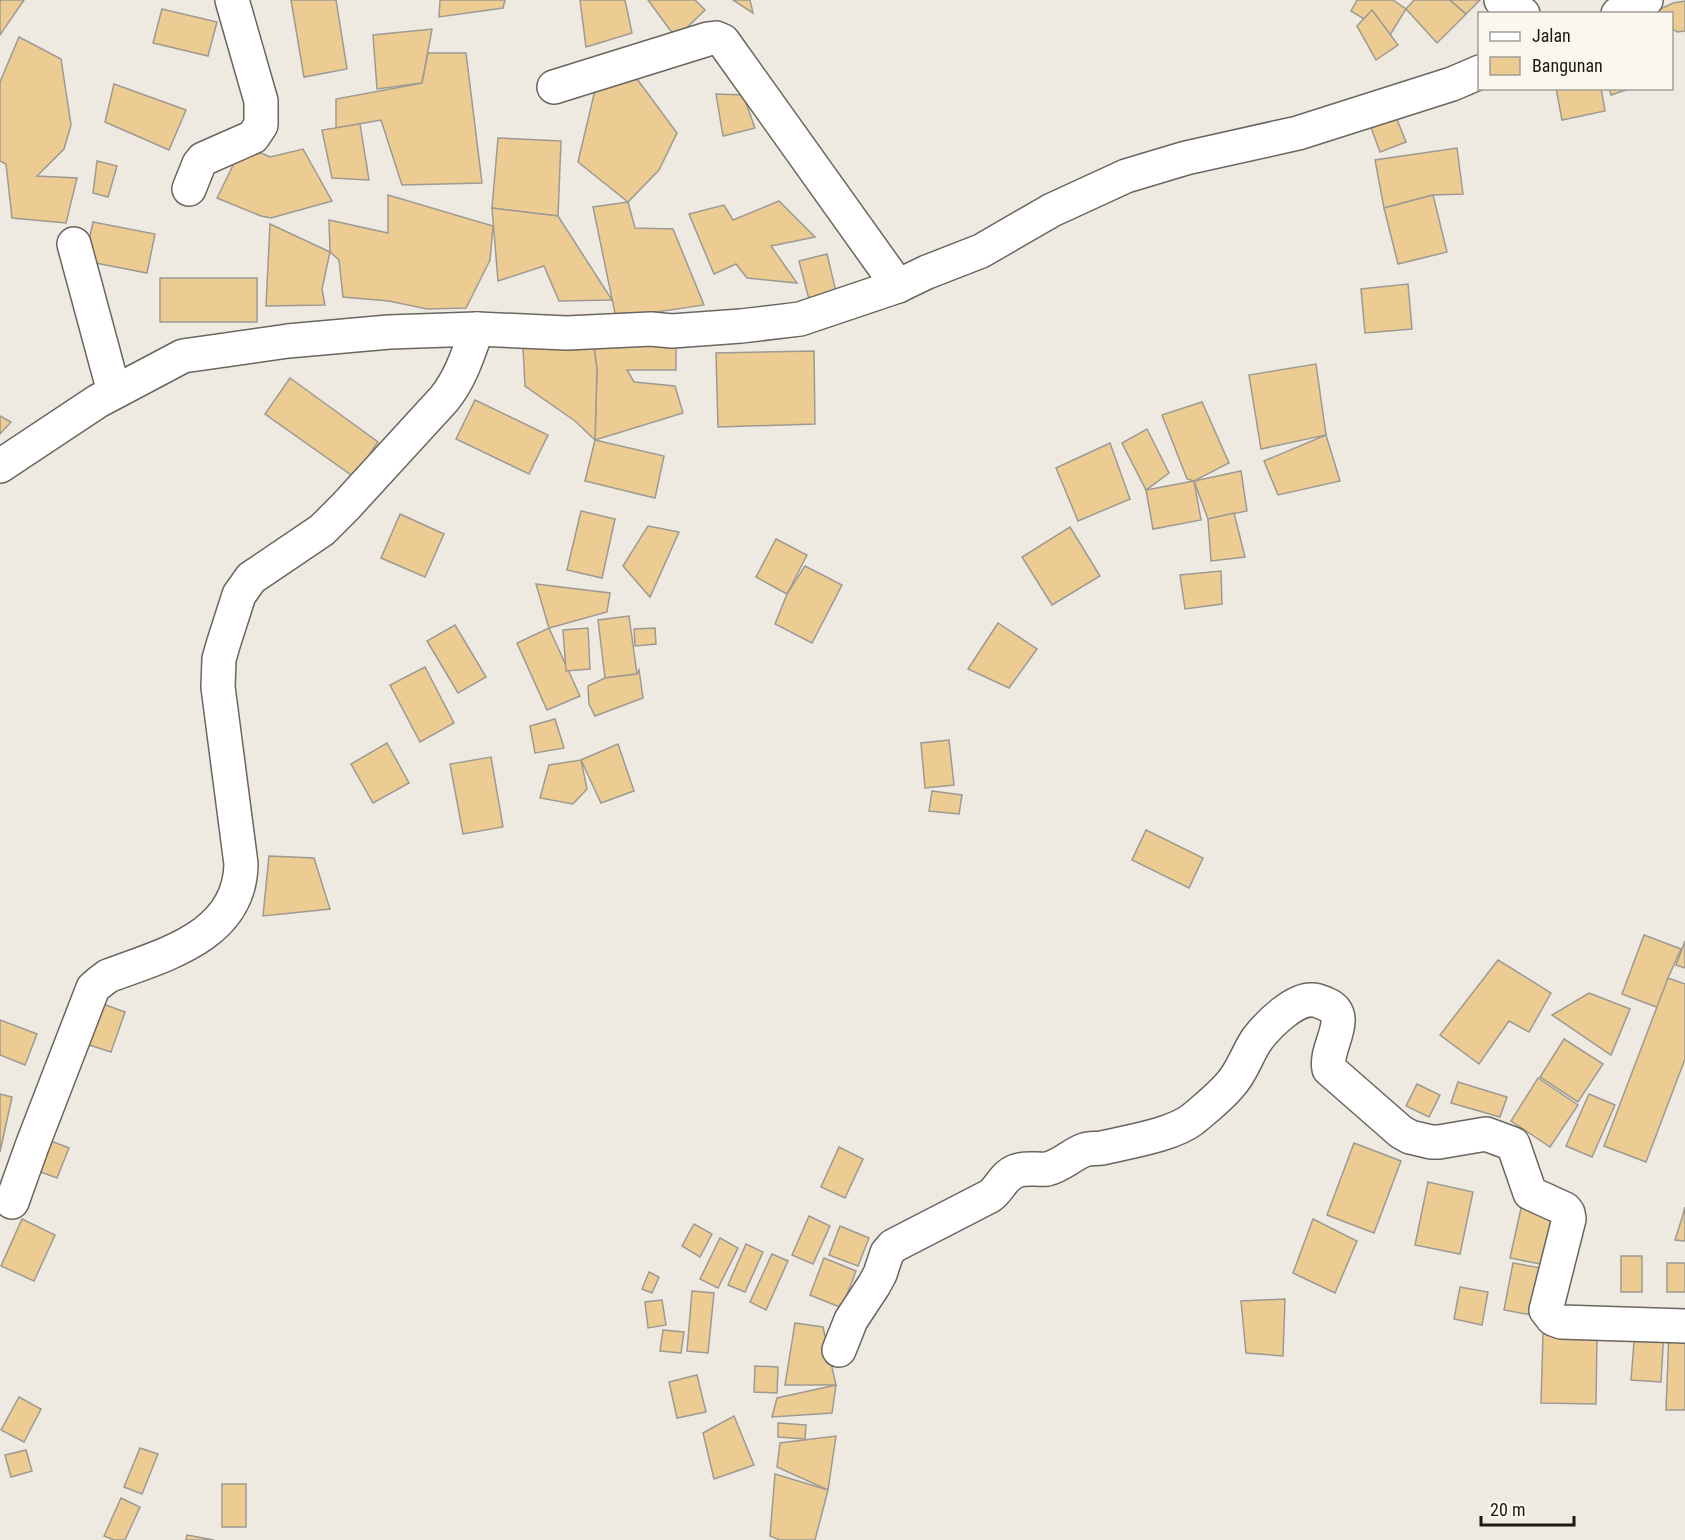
<svg xmlns="http://www.w3.org/2000/svg" width="1685" height="1540" font-family="'Roboto Condensed',sans-serif">
<style>
.building{fill:#eccc93;stroke:#9e9a92;stroke-width:1.5}
.lines{fill:none;stroke-linecap:round;stroke-linejoin:round}
.minor-casing{stroke:#6a665f;stroke-width:36}
.minor{stroke:#fff;stroke-width:33}
</style>
<rect width="100%" height="100%" fill="#eee9e1"/>
<g class="building">
<polygon points="0,0 24,0 0,35"/>
<polygon points="291,0 336,0 347,69 304,77"/>
<polygon points="440,0 505,0 503,8 439,17"/>
<polygon points="580,0 625,0 632,33 586,47"/>
<polygon points="648,0 695,0 705,10 676,38"/>
<polygon points="733,0 750,0 753,13"/>
<polygon points="1357,0 1393,0 1406,9 1390,35 1351,11"/>
<polygon points="1414,0 1450,0 1466,14 1437,43 1406,9"/>
<polygon points="1450,0 1480,0 1466,14"/>
<polygon points="1685,1 1685,31 1677,32 1672,28 1672,14 1650,14 1673,3"/>
<polygon points="162,9 217,22 208,56 153,43"/>
<polygon points="1372,10 1398,45 1376,60 1357,26"/>
<polygon points="432,29 422,83 377,89 373,35"/>
<polygon points="19,37 61,59 71,125 64,149 37,176 77,178 66,223 12,218 6,164 0,161 0,82"/>
<polygon points="428,53 466,53 482,183 402,185 381,120 336,128 336,99 422,83"/>
<polygon points="637,79 677,133 659,170 628,202 578,162 595,90"/>
<polygon points="114,84 186,110 169,150 105,122"/>
<polygon points="1556,88 1601,88 1605,111 1562,120"/>
<polygon points="1609,88 1632,88 1611,95"/>
<polygon points="716,94 743,95 755,128 723,136"/>
<polygon points="1394,112 1406,142 1380,152 1369,122"/>
<polygon points="360,124 369,180 332,178 322,130"/>
<polygon points="498,138 561,141 558,216 492,208"/>
<polygon points="243,145 270,157 303,149 332,201 271,218 261,216 217,198"/>
<polygon points="1457,148 1463,194 1433,195 1384,208 1375,160"/>
<polygon points="97,161 117,166 108,197 93,193"/>
<polygon points="388,195 493,226 490,260 466,308 427,309 389,301 343,297 339,260 330,252 329,220 388,233"/>
<polygon points="1433,195 1447,252 1398,264 1384,208"/>
<polygon points="779,201 815,237 771,246 797,283 747,278 736,264 714,274 689,214 724,205 733,220"/>
<polygon points="628,202 635,228 673,229 704,305 616,318 593,207"/>
<polygon points="492,208 558,216 612,300 559,301 544,266 498,281"/>
<polygon points="93,222 155,234 147,273 85,261"/>
<polygon points="270,224 330,252 322,289 325,305 266,306"/>
<polygon points="827,254 837,296 810,303 799,261"/>
<rect x="160" y="278" width="97" height="44"/>
<polygon points="1408,284 1412,329 1365,333 1361,289"/>
<polygon points="676,342 676,370 627,370 634,382 675,386 683,413 595,440 597,369 594,347"/>
<polygon points="523,347 594,347 597,369 595,440 575,421 525,386"/>
<polygon points="814,351 815,424 718,427 716,353"/>
<polygon points="1316,364 1326,435 1261,449 1249,375"/>
<polygon points="290,378 378,442 354,477 265,414"/>
<polygon points="475,400 548,435 529,474 456,439"/>
<polygon points="1202,402 1229,463 1194,481 1187,479 1162,415"/>
<polygon points="0,416 11,422 0,434"/>
<polygon points="1147,429 1169,473 1146,490 1122,443"/>
<polygon points="1326,435 1340,481 1278,495 1264,461"/>
<polygon points="595,440 664,456 655,498 585,481"/>
<polygon points="1110,443 1130,499 1078,521 1056,468"/>
<polygon points="1241,471 1247,511 1208,519 1194,481"/>
<polygon points="1194,481 1201,520 1153,529 1146,490"/>
<polygon points="581,511 615,519 602,578 567,570"/>
<polygon points="1234,513 1245,557 1211,561 1208,519"/>
<polygon points="400,514 444,534 425,577 381,558"/>
<polygon points="648,526 679,532 650,597 623,566"/>
<polygon points="1070,527 1100,576 1052,605 1022,557"/>
<polygon points="776,539 807,555 787,594 756,577"/>
<polygon points="805,566 842,585 812,643 775,624 787,594"/>
<polygon points="1221,571 1222,604 1185,609 1180,575"/>
<polygon points="536,584 610,593 607,612 549,628"/>
<polygon points="629,616 637,674 605,678 598,620"/>
<polygon points="998,623 1037,649 1009,688 968,669"/>
<polygon points="455,625 486,677 458,693 427,641"/>
<polygon points="549,628 580,696 547,710 517,643"/>
<polygon points="588,628 590,669 566,671 563,630"/>
<polygon points="655,628 656,644 635,646 634,629"/>
<polygon points="425,667 454,723 420,742 390,685"/>
<polygon points="639,670 643,698 595,716 589,704 588,686 605,678 637,674"/>
<polygon points="555,719 564,748 535,753 530,726"/>
<polygon points="949,740 954,785 925,788 921,743"/>
<polygon points="387,743 409,783 373,803 351,764"/>
<polygon points="618,744 634,791 601,803 581,760"/>
<polygon points="491,757 503,827 463,834 450,764"/>
<polygon points="581,760 587,789 573,804 540,798 549,765"/>
<polygon points="932,791 962,795 959,814 929,811"/>
<polygon points="1146,830 1203,858 1189,888 1132,860"/>
<polygon points="269,856 314,858 330,909 263,916"/>
<polygon points="1644,935 1681,949 1668,978 1659,1008 1622,994"/>
<polygon points="1685,941 1685,968 1676,965"/>
<polygon points="1498,960 1551,993 1529,1032 1509,1021 1479,1064 1440,1035"/>
<polygon points="1668,978 1685,984 1685,1059 1646,1162 1604,1146"/>
<polygon points="1589,993 1630,1009 1611,1055 1552,1015"/>
<polygon points="103,1004 125,1012 111,1052 89,1045"/>
<polygon points="0,1020 37,1034 25,1065 0,1055"/>
<polygon points="1564,1039 1603,1064 1578,1102 1540,1077"/>
<polygon points="1538,1078 1578,1105 1550,1147 1511,1121"/>
<polygon points="1458,1082 1507,1097 1500,1117 1451,1103"/>
<polygon points="1417,1084 1440,1095 1429,1117 1406,1106"/>
<polygon points="0,1094 12,1097 0,1152"/>
<polygon points="1589,1094 1615,1105 1592,1157 1566,1146"/>
<polygon points="51,1141 69,1148 57,1178 38,1171"/>
<polygon points="1354,1143 1401,1161 1374,1233 1327,1215"/>
<polygon points="839,1147 863,1159 845,1198 821,1187"/>
<polygon points="1428,1182 1473,1192 1460,1254 1415,1245"/>
<polygon points="1522,1204 1557,1211 1546,1265 1510,1258"/>
<polygon points="1685,1207 1685,1241 1675,1240 1682,1218"/>
<polygon points="809,1216 830,1226 813,1264 792,1255"/>
<polygon points="22,1219 55,1235 34,1281 1,1266"/>
<polygon points="1313,1219 1357,1241 1335,1293 1293,1273"/>
<polygon points="694,1224 712,1234 700,1257 682,1246"/>
<polygon points="840,1226 869,1238 858,1266 829,1255"/>
<polygon points="720,1238 738,1248 718,1288 700,1279"/>
<polygon points="746,1244 763,1252 745,1292 728,1285"/>
<polygon points="772,1254 788,1261 766,1310 750,1302"/>
<rect x="1621" y="1256" width="21" height="36"/>
<polygon points="824,1258 856,1271 842,1308 810,1295"/>
<polygon points="1513,1263 1541,1268 1532,1315 1504,1310"/>
<rect x="1667" y="1263" width="18" height="29"/>
<polygon points="649,1272 659,1277 652,1293 642,1289"/>
<polygon points="1460,1287 1488,1292 1482,1325 1454,1319"/>
<polygon points="692,1291 714,1293 708,1353 687,1351"/>
<polygon points="1285,1299 1283,1356 1246,1353 1241,1301"/>
<polygon points="662,1300 666,1325 648,1328 645,1302"/>
<polygon points="795,1323 823,1327 836,1385 785,1385"/>
<polygon points="1635,1329 1664,1331 1661,1382 1631,1380"/>
<polygon points="663,1330 684,1332 681,1353 660,1351"/>
<polygon points="1669,1332 1685,1333 1685,1410 1666,1410"/>
<polygon points="1543,1334 1597,1335 1596,1404 1541,1403"/>
<polygon points="755,1366 778,1367 777,1393 754,1392"/>
<polygon points="697,1375 706,1412 677,1418 669,1382"/>
<polygon points="836,1385 832,1413 772,1417 777,1398"/>
<polygon points="19,1397 41,1409 24,1442 1,1430"/>
<polygon points="734,1416 754,1465 714,1479 703,1433"/>
<polygon points="778,1423 806,1425 805,1439 778,1437"/>
<polygon points="836,1436 828,1490 777,1467 780,1443"/>
<polygon points="140,1448 158,1454 142,1494 124,1487"/>
<polygon points="26,1450 32,1471 11,1477 5,1455"/>
<polygon points="775,1474 828,1490 815,1540 780,1540 770,1536"/>
<rect x="222" y="1484" width="24" height="43"/>
<polygon points="121,1498 140,1507 125,1540 114,1540 104,1536"/>
<polygon points="187,1535 214,1540 186,1540"/>
</g>
<g class="lines">
<g class="minor-casing">
<g id="minor">
<polyline points="1501,0 1523,14"/>
<polyline points="1618,14 1646,0"/>
<polyline points="554,87 708,39 716,38 723,41 898,286"/>
<polyline points="189,189 199,164 203,159 253,137 261,125 261,101 232,0"/>
<polyline points="74,244 114,392"/>
<polyline points="0,466 98,401 183,356 288,341 389,332 477,329 567,333 651,329 672,331 741,326 800,319 898,286 927,272 981,251 1052,210 1126,176 1186,158 1298,133 1452,84 1480,72"/>
<path d="M12 1202 32 1146 93 988 100 982 108 976C163 955 240 937 241 864L218 687 219 659 223 645 239 595 251 578 322 530 346 506 444 399C461 378 468 354 477 329"/>
<path d="M839 1350 851 1320 874 1285 880 1274 887 1253 893 1246 990 1196C1000 1189 1003 1176 1016 1171 1026 1167 1037 1170 1047 1169 1061 1166 1071 1155 1084 1150 1090 1148 1096 1149 1102 1148 1127 1142 1173 1135 1193 1119 1206 1108 1219 1098 1230 1085 1243 1071 1247 1053 1258 1038 1269 1024 1295 998 1313 1000 1317 1000 1321 1002 1326 1004 1354 1016 1324 1047 1329 1069L1401 1132 1410 1137 1431 1142H1439L1486 1134 1513 1144 1530 1193 1565 1209 1568 1213 1569 1219 1546 1310 1553 1319 1561 1322 1685 1326"/>
</g>
</g>
<use href="#minor" class="minor"/>
</g>
<rect x="1478" y="12" width="195" height="78" fill="#fbf7ee" stroke="#a19e98" stroke-width="1.5"/>
<rect x="1490" y="32" width="30" height="9" fill="#ffffff" stroke="#a19e98" stroke-width="1.5"/>
<text x="1532" y="42" font-size="18" fill="#1b1916">Jalan</text>
<rect x="1490" y="57" width="30" height="18" fill="#eccc93" stroke="#a19e98" stroke-width="1.5"/>
<text x="1532" y="72" font-size="18" fill="#1b1916">Bangunan</text>
<path d="M1481 1516v9h93v-9" fill="none" stroke="#1b1916" stroke-width="3"/>
<text x="1490" y="1516" font-size="18" fill="#1b1916" stroke="#fbf7ee" stroke-width="4.5" paint-order="stroke">20 m</text>
</svg>
